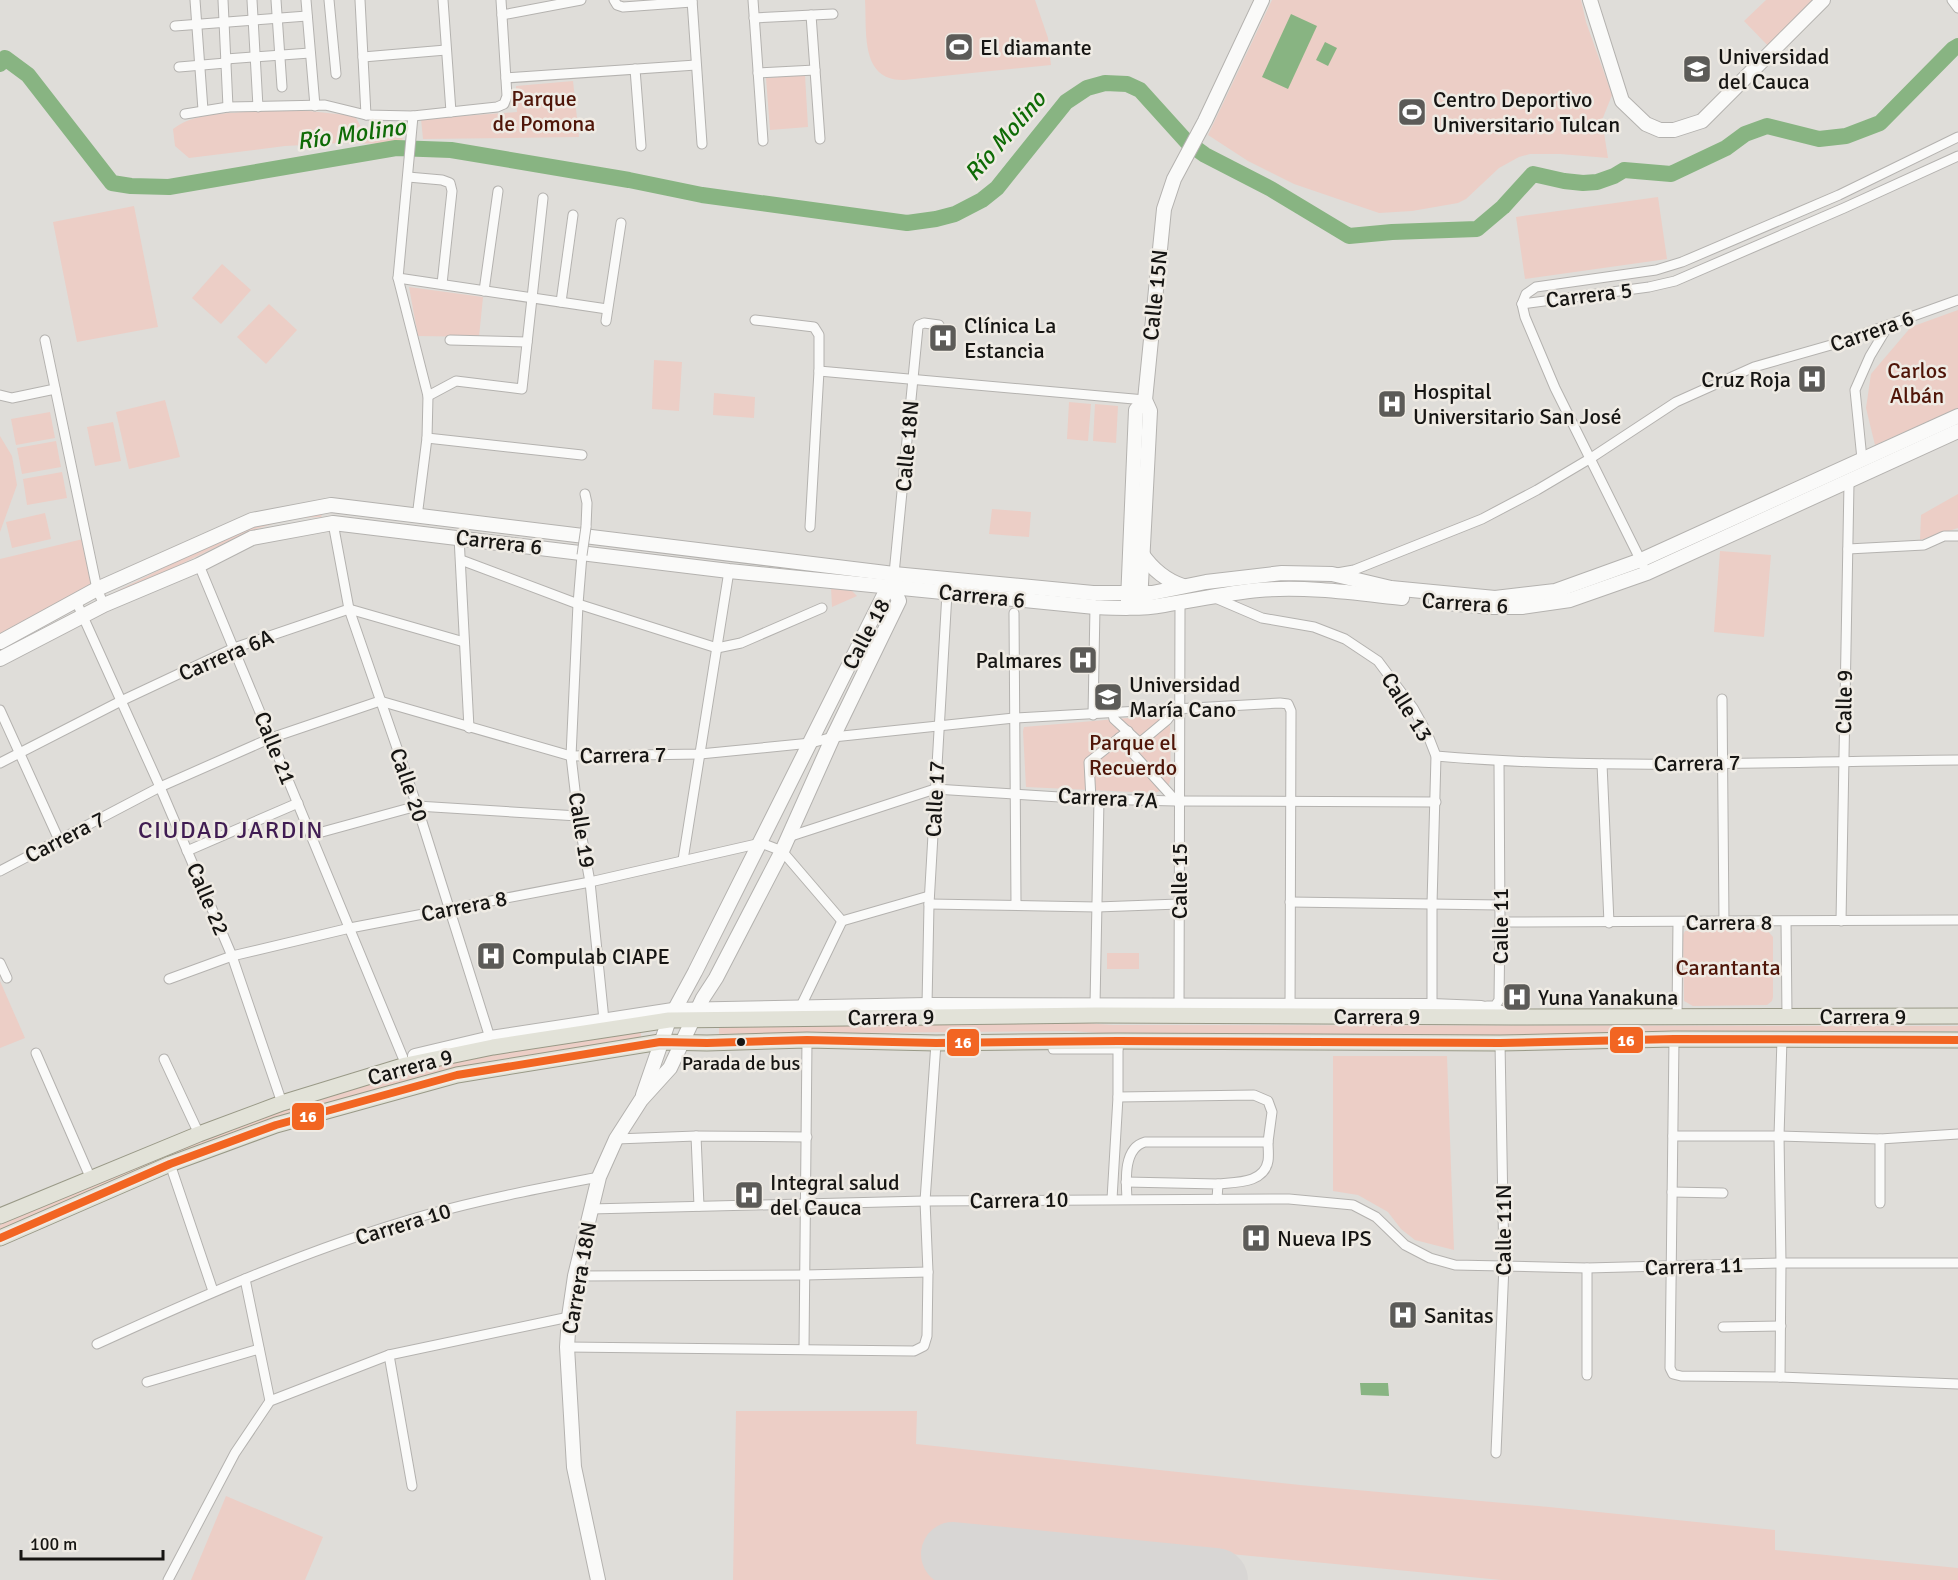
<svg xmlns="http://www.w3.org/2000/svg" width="1958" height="1580" font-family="Signika,sans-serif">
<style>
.green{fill:#eccec6}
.water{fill:#88b482}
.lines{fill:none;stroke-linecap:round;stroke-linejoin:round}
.river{stroke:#88b482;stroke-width:16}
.runway{stroke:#d8d6d4;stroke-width:64}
.street-casing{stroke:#b4b2af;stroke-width:11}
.secondary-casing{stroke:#b4b2af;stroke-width:16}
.primary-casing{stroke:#999987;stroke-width:17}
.street{stroke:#fafaf9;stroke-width:9}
.secondary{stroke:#fafaf9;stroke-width:14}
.primary{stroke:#e2e2d8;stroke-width:15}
.street-bridge-casing{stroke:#b4b2af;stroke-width:11;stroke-linecap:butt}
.street-bridge{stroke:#fafaf9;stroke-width:9}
.bus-1-casing{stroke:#efebe4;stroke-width:12}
.bus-1{stroke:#f26522;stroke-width:8}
.bus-dot{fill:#161513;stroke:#efebe4;stroke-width:2}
.labels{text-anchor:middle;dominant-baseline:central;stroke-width:5;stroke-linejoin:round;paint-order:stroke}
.bus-label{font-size:20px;fill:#161513;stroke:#efebe4}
.poi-label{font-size:22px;fill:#161513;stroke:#efebe4;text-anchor:start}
.park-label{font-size:22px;fill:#4f1508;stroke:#efebe4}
.street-label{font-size:22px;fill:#161513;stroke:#efebe4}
.water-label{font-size:24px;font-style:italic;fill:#0e6b06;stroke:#efebe4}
.neighbourhood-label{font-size:24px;letter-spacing:1.5px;fill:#401c52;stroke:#efebe4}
.line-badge{stroke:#efebe4;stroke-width:2}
.badge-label{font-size:16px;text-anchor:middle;font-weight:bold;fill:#fff}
</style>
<rect width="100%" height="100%" fill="#dfddd9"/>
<g class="green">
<path d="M865 0H1035L1048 38 1051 65 904 80C860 81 867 32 865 0Z"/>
<polygon points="1272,0 1581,0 1586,22 1612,95 1602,120 1608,158 1560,154 1530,154 1519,157 1499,168 1466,199 1458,203 1412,211 1379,213 1294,184 1248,161 1208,135"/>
<polygon points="1766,0 1820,0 1773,51 1744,21"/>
<polygon points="805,75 808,127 770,130 766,78"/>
<polygon points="573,81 579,137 423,139 421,119 517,112 516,86"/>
<path d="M259 111H309L355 116 361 127 403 133 402 144 340 143 285 146 189 158 175 146 173 129C197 111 230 114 259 111Z"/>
<polygon points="1658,197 1667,259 1525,279 1516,217"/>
<polygon points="134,206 158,327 77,342 53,222"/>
<polygon points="222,264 251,290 221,324 192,298"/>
<polygon points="409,287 483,297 479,337 418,336"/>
<polygon points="269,304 297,330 266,364 237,337"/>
<polygon points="1958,310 1958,408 1875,445 1866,408 1871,374 1911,327"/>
<polygon points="654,360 682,362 679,411 652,409"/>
<polygon points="714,393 755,397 754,418 713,415"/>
<polygon points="165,400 180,457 129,469 116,412"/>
<polygon points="1069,402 1091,404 1088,441 1067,439"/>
<polygon points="1095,404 1118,406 1116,443 1093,441"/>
<polygon points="50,412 55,438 16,445 11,419"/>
<polygon points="113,422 121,461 95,466 87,427"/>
<polygon points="0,436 12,456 17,485 0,532"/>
<polygon points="56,441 61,467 22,474 17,448"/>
<polygon points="62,472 67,498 27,505 23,479"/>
<polygon points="1958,494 1958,528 1920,540 1921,515"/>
<polygon points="992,509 1031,512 1029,537 989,534"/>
<polygon points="45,513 51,539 12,548 6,522"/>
<polygon points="294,514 322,514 321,517 293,518 249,531 105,601 103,598 248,526"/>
<polygon points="83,539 93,587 53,605 0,634 0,559"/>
<polygon points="1720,551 1771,555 1764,637 1714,632"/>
<polygon points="831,587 852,591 857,596 832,607"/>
<polygon points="1151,716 1167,720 1170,726 1171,778 1167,789 1154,793 1026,787 1023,731 1024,727"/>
<polygon points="1766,929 1773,937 1773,997 1772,1001 1767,1005 1693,1006 1684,1001 1683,935 1685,931"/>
<rect x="1107" y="953" width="32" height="16"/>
<polygon points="0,981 25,1038 0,1048"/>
<polygon points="1070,1022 1113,1025 1958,1026 1958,1031 1484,1036 1112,1034 1071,1031 719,1034 719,1026"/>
<path d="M641 1030V1038L489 1061 428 1076 0 1233V1225C138 1164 279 1105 426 1068 497 1050 569 1041 641 1030Z"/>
<polygon points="1333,1056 1447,1056 1454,1250 1415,1240 1401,1229 1388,1212 1358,1195 1333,1191"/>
<polygon points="736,1411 917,1411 916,1444 1300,1485 1549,1507 1775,1530 1775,1550 1958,1568 1958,1580 1501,1580 950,1527 945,1580 733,1580"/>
<polygon points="226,1496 323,1537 305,1580 191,1580"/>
</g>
<g class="water">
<polygon points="1291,14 1317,26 1288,89 1262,77"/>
<polygon points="1325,42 1337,48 1328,66 1316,60"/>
<polygon points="1360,1383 1388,1383 1389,1396 1361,1395"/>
</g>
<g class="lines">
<polyline class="river" points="0,64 5,58 28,75 112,183 131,186 169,187 396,148 451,150 629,180 702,195 907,223 936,219 955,214 982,200 997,188 1066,102 1087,88 1105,83 1127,84 1140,90 1187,142 1205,155 1271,189 1349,236 1392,232 1477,229 1503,207 1533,174 1564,181 1583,183 1597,182 1614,176 1624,170 1671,174 1726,148 1745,134 1767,126 1819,139 1846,136 1880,123 1953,49 1958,46"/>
<polyline class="runway" points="953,1554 1216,1580"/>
<g class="street-casing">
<g id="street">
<polyline points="195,0 203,110"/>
<polyline points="223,0 228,107"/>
<polyline points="252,0 258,107"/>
<polyline points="276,0 282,87"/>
<polyline points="306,0 315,106"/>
<polyline points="329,0 336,74"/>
<polyline points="360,0 366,115"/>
<polyline points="443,0 451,112"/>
<polyline points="614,0 617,5 623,7 692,2"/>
<polyline points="692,0 702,144"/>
<polyline points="753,0 763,141"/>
<polyline points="1952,0 1958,8"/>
<polyline points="502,15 581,0"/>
<polyline points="811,15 820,139"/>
<polyline points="754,18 833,14"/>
<polyline points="175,26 307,16"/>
<polyline points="363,57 446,50"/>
<polyline points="226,59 310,53"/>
<polyline points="179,67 226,63"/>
<polyline points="635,69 641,146"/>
<polyline points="758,73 815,70"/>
<polyline points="506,78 696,65"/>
<polyline points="185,114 228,107 325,105 366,115 413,116 497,107 504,104 507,96 501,0"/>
<polyline points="413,116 398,278 428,396 427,438 417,517"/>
<polyline points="408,177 442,180 450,183 452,191 442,284"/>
<polyline points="398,278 607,309"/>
<polyline points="484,291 498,191"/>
<polyline points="561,302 573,215"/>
<polyline points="1522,304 1526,294 1536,287 1656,270 1682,262 1839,195 1958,137"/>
<polyline points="1522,304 1649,287 1675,281 1844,208 1958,156"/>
<polyline points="1522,304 1525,317 1555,388 1643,565"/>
<polyline points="755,320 814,327 819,335 819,371 810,527"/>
<polyline points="606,321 621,223"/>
<polyline points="45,340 97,589 104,605"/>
<polyline points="450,340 527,342"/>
<polyline points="819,371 1145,400"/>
<polyline points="0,395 12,398 55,389"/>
<polyline points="428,396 456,381 522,389 543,198"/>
<polyline points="427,438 582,455"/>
<polyline points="1862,459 1855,390 1870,356 1888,326"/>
<polyline points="585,494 587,503 586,527"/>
<polyline points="333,523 349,609 417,806 491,1041"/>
<polyline points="459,537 469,728"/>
<polyline points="1848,549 1924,545 1944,536 1958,536"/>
<polyline points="582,555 578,604 571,756 578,816 590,882 604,1020"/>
<polyline points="461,560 578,604 717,648 741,643 822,608"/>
<polyline points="199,565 406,1065"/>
<polyline points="1337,573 1354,570 1482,519 1537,490 1591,458 1676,402 1754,367 1838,343 1958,300"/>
<polyline points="894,574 918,327 919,325 924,323 939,325"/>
<polyline points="1213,597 1262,618 1314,627 1345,639 1378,661 1413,708 1427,733 1436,756 1432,904 1432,1006"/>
<polyline points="76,601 160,787 232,956 282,1103"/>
<polyline points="1014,613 1016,904"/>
<polyline points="1722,699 1724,922"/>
<polyline points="0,710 59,840"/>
<polyline points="1113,714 1114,719 1140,743"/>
<polyline points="1093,715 1095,607"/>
<polyline points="1119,738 1176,801"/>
<polyline points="1131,750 1167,720 1175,709"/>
<path d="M1436 756C1610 771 1784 761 1958 760"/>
<polyline points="0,763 121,701 234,648 349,609 464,642"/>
<polyline points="1602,764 1609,923"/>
<polyline points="1091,799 1089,762 1128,731"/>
<polyline points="311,835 417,806 578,816"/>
<polyline points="788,837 935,789 1091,799 1176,801 1436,802"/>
<polyline points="187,851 298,803"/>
<polyline points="683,860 729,571"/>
<polyline points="0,871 160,787 271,738 380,701 571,756 700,754 811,743 833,737 1014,718 1280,703 1288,704 1291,711 1290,1011"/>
<polyline points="1290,902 1500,905"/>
<polyline points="929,904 1097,907 1179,904"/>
<polyline points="842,921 929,896"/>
<polyline points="1841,921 1849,483"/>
<polyline points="1500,922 1958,920"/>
<polyline points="1786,922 1787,1016"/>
<polyline points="0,963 7,978"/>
<polyline points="169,979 232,956 350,928 590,882 761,843 782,851 842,921"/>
<polyline points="927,1005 929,904 947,593"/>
<polyline points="1095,1005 1099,799"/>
<polyline points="1487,1006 1495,1006 1499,1000 1500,922 1499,762"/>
<polyline points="800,1008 842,921"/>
<polyline points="1179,1010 1180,603"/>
<polyline points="1677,1016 1678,922"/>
<polyline points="1674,1039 1670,1368 1673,1374 1681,1376 1780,1377 1958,1384"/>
<polyline points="1053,1049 1118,1049"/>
<polyline points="36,1053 91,1179"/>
<polyline points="164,1059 199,1134"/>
<path d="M1118 1097 1254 1095 1268 1101 1272 1112 1268 1142H1145C1123 1148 1126 1181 1127 1199"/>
<polyline points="696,1136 699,1206"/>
<polyline points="1673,1136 1779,1136 1880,1139 1958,1134"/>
<polyline points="616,1139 696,1136 807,1137"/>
<polyline points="170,1164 213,1291"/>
<polyline points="1126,1182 1218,1184 1217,1199"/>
<path d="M1218 1184C1235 1182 1264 1184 1268 1161 1269 1155 1268 1148 1268 1142"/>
<polyline points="1672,1192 1723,1193"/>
<polyline points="1112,1199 1118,1097 1118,1044"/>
<polyline points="1880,1203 1880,1139"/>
<polyline points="590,1209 925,1201 1289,1199 1353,1205 1376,1217 1405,1245 1430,1258 1455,1265 1587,1268 1781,1263 1958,1263"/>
<polyline points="1587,1268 1587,1375"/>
<polyline points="575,1276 805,1275 928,1272"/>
<polyline points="245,1279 270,1401"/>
<polyline points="1723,1327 1781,1326"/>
<path d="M97 1344C204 1295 313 1247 426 1215 483 1199 542 1188 599 1177"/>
<polyline points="567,1347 914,1351 924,1346 927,1336 928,1272 925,1201 936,1043"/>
<polyline points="804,1349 807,1040"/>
<polyline points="389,1355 412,1486"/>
<polyline points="1780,1377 1781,1263 1779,1136 1782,1039"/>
<polyline points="147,1382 259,1349"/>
<polyline points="1496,1453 1504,1265 1500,1043"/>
<polyline points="168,1580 235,1453 270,1401 389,1355 569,1317"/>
</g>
</g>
<g class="secondary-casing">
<g id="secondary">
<polyline points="1590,0 1622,101 1646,124 1660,130 1674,130 1702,121 1823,0"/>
<path d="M1142 554C1153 570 1165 580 1183 586"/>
<polyline points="1128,601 1136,410 1145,400 1164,209 1174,179 1205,121 1262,0"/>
<polyline points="1436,602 1491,607 1522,607 1570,600 1647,573 1958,431"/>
<polyline points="1140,603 1150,411 1145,400"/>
<polyline points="0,642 97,589 252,520 331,505 894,574 1093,593 1152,593 1206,582 1282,573 1332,574 1391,588 1495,598 1555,591 1641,560 1958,416"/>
<path d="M0 659 104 605 199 565 252 538 333 523 729 571 1095 607C1118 608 1141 609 1164 605 1196 600 1227 593 1259 590 1307 586 1355 593 1402 598"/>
<polyline points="415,1056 491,1038 673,1010 927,1005 1432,1006 1481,1008 1506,1014"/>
<polyline points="643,1095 669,1020 695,972 884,595 893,587"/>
<polyline points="598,1580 574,1467 567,1347 569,1317 575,1276 599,1177 616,1139 641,1100 670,1068 703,998 716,978 782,851 833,737 899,601 893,587"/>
</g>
</g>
<g class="primary-casing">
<g id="primary">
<polyline points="0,1216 199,1134 282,1103 406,1065 493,1047 669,1020 1096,1015 1513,1017 1958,1016"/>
<polyline points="0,1238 170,1164 276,1125 457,1075 660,1042 707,1043 807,1040 936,1043 1118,1041 1500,1043 1674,1039 1958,1040"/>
</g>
</g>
<use href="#street" class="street"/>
<use href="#secondary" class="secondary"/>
<use href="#primary" class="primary"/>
<g class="street-bridge-casing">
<polyline id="street-bridge" points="582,555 586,527"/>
</g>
<use href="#street-bridge" class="street-bridge"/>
<g class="bus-1-casing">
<polyline id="bus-1" points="0,1238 170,1164 276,1125 457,1075 660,1042 707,1043 807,1040 936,1043 1118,1041 1500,1043 1674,1039 1958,1040"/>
</g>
<use href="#bus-1" class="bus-1"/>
</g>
<defs>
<g id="stadium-square" transform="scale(1.5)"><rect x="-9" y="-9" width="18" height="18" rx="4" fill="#5c5b58" stroke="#efebe4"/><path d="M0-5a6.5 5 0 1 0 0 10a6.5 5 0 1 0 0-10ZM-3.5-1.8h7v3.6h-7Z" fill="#fff"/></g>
<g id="university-square" transform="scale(1.5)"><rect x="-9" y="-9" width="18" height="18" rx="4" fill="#5c5b58" stroke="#efebe4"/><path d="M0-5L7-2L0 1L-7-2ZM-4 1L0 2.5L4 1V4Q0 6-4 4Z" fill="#fff"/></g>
<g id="hospital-square" transform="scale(1.5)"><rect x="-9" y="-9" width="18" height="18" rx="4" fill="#5c5b58" stroke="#efebe4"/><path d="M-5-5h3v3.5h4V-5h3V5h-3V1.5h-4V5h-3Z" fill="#fff"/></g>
</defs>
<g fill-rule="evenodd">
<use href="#stadium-square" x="959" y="47"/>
<use href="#university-square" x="1697" y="69"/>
<use href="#stadium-square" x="1412" y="112"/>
<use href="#hospital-square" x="943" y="338"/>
<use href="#hospital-square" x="1812" y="379"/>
<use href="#hospital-square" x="1392" y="404"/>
<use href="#hospital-square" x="1083" y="660"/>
<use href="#university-square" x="1108" y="697"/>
<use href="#hospital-square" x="491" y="956"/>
<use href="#hospital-square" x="1517" y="997"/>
<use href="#hospital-square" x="749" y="1195"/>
<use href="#hospital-square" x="1256" y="1238"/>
<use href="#hospital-square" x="1403" y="1315"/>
</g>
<circle class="bus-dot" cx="741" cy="1042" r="5"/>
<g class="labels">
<g class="bus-label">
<text x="741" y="1063">Parada de bus</text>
</g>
<g class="poi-label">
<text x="980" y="47">El diamante</text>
<text x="1718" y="56">Universidad<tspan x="1718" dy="25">del Cauca</tspan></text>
<text x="1433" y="99">Centro Deportivo<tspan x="1433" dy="25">Universitario Tulcan</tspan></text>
<text x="964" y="325">Clínica La<tspan x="964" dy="25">Estancia</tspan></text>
<text x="1791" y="379" text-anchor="end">Cruz Roja</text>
<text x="1413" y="391">Hospital<tspan x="1413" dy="25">Universitario San José</tspan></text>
<text x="1062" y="660" text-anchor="end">Palmares</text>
<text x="1129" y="684">Universidad<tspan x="1129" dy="25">María Cano</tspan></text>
<text x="512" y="956">Compulab CIAPE</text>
<text x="1538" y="997">Yuna Yanakuna</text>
<text x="770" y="1182">Integral salud<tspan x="770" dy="25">del Cauca</tspan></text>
<text x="1277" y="1238">Nueva IPS</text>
<text x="1424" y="1315">Sanitas</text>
</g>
<g class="park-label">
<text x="544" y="98">Parque<tspan x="544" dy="25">de Pomona</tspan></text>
<text x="1917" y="370">Carlos<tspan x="1917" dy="25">Albán</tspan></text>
<text x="1133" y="742">Parque el<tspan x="1133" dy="25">Recuerdo</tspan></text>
<text x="1728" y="967">Carantanta</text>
</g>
<g class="street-label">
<text transform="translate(1155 295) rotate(-84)">Calle 15N</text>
<text transform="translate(1589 295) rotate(-7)">Carrera 5</text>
<text transform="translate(1872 331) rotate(-19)">Carrera 6</text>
<text transform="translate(907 446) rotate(-85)">Calle 18N</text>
<text transform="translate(499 542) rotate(7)">Carrera 6</text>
<text transform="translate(982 596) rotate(6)">Carrera 6</text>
<text transform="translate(1465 603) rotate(4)">Carrera 6</text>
<text transform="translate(866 634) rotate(-62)">Calle 18</text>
<text transform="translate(226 655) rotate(-23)">Carrera 6A</text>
<text transform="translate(1844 702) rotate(-89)">Calle 9</text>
<text transform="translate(1407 707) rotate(58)">Calle 13</text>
<text transform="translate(275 748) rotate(68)">Calle 21</text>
<text transform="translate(623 755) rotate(-1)">Carrera 7</text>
<text transform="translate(1697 763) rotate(-1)">Carrera 7</text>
<text transform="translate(409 785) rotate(71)">Calle 20</text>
<text transform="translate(1108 798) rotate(3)">Carrera 7A</text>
<text transform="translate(935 799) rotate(-87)">Calle 17</text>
<text transform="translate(582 830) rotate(81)">Calle 19</text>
<text transform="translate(65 837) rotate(-27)">Carrera 7</text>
<text transform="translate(1179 881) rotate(-90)">Calle 15</text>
<text transform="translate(208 899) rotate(67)">Calle 22</text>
<text transform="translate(464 906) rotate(-11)">Carrera 8</text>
<text x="1729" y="922">Carrera 8</text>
<text transform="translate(1500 926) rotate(-90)">Calle 11</text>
<text x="1377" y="1016">Carrera 9</text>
<text x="1863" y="1016">Carrera 9</text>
<text transform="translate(891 1017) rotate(-1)">Carrera 9</text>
<text transform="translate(410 1067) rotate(-15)">Carrera 9</text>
<text transform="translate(1019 1200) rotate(-1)">Carrera 10</text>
<text transform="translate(403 1224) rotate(-17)">Carrera 10</text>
<text transform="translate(1503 1230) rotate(-90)">Calle 11N</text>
<text transform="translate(1694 1266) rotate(-2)">Carrera 11</text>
<text transform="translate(579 1278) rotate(-80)">Carrera 18N</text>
</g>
<g class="water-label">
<text transform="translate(351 134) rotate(-8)">Río Molino</text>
<text transform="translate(1005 136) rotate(-49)">Río Molino</text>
</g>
<g class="neighbourhood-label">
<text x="231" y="830">CIUDAD JARDIN</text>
</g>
</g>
<g class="line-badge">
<rect x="1609" y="1026" width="35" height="28" rx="6" fill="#f26522"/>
<rect x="946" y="1028" width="34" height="29" rx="6" fill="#f26522"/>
<rect x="291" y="1102" width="34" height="29" rx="6" fill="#f26522"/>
</g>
<g class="badge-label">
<text x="1626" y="1046">16</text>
<text x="963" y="1048">16</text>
<text x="308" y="1122">16</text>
</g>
<path d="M21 1550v9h142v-9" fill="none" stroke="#161513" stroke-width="3"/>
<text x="30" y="1550" font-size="18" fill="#161513" stroke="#efebe4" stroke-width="4.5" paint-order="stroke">100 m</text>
</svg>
